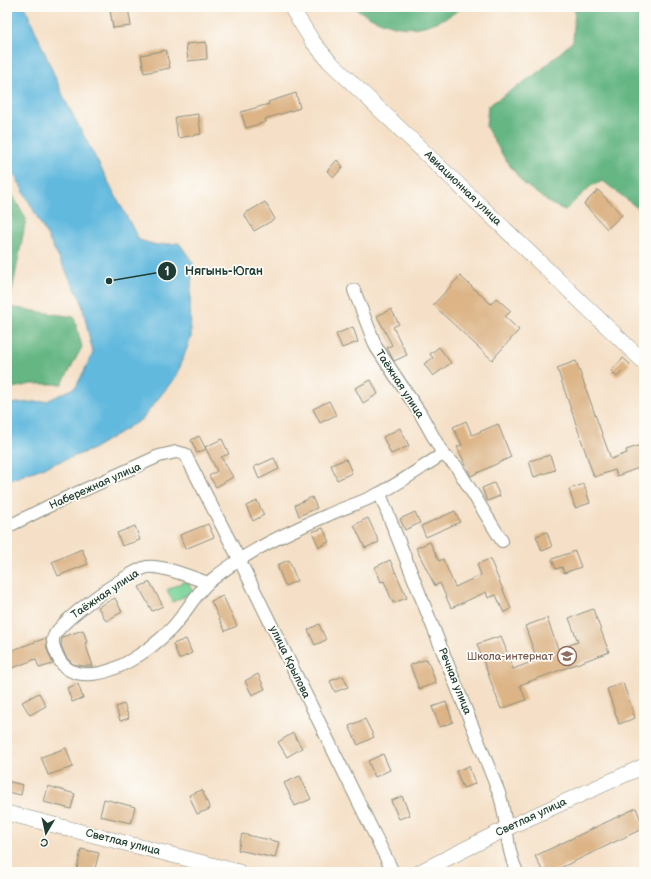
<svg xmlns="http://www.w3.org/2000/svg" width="651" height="879" font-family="'Balsamiq Sans',sans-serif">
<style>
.green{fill:#7cd59b;stroke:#4e8968}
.forest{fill:#65b683;stroke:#427a5c}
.water{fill:#62b9de;stroke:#407b89}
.building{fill:#dcb486}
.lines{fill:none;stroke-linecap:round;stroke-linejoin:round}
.minor-casing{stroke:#8a8e7e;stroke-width:14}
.tertiary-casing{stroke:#8a8e7e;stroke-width:16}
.minor{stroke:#fff;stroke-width:12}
.tertiary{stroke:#fff;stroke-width:15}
.labels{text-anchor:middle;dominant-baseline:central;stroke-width:3.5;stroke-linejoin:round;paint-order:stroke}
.street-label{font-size:11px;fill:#1f3d34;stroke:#fdfcf7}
.education-label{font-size:11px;fill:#785e54;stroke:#fdfcf7;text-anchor:end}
.leader{fill:none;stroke:#1f3d34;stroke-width:1.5}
.callout-dot{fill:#1f3d34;stroke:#fdfcf7;stroke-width:1.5}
.mark-label{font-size:12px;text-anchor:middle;font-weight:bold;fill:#fff}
.callout-label{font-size:12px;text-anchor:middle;font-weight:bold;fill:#1f3d34;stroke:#fdfcf7;stroke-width:3.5;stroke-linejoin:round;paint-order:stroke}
</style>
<rect width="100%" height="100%" fill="#fdfcf7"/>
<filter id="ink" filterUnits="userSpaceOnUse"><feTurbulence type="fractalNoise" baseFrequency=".025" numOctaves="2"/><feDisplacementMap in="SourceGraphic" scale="8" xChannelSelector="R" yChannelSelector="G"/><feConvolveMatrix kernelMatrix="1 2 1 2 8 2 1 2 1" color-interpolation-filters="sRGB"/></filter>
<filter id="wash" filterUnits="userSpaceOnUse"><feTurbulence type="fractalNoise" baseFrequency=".012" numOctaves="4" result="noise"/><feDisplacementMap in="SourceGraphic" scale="16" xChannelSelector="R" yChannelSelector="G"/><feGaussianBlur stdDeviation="0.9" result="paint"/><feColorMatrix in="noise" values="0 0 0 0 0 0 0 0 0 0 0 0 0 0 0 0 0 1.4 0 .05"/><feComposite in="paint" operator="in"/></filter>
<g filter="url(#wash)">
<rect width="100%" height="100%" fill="#f5e0c7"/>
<polygon class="green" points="187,580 193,592 173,602 167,590"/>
<g class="forest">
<path d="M353 7H463C422 36 394 33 353 7Z"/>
<polygon points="575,7 644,7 644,213 603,181 591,186 565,210 551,204 523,183 505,159 486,127 488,106 539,72 573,41"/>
<polygon points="7,185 26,219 9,307 74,317 82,347 62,384 32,384 7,389"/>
</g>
<polygon class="water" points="7,7 25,7 65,100 139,240 156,245 179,243 193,263 190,302 191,337 177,375 142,419 91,450 7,481 7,404 47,401 76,387 93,353 81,300 7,160"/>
<g id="blocks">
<g class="building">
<polygon points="128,7 131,26 113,28 110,10"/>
<polygon points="206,42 207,59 188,61 186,44"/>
<polygon points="166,50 170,68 144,73 141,55"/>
<polygon points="296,93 300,108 265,119 266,122 246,128 241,112 269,104 268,102"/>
<polygon points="198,114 201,134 178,138 175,117"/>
<polygon points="337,160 343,167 334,177 327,171"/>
<polygon points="598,190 622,215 607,229 584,204"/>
<polygon points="265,202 275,219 254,231 244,214"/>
<polygon points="460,276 491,304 496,298 511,311 505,317 519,330 492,360 433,305"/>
<polygon points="391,309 399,324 393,327 407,355 394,361 387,348 392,345 377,316"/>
<polygon points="353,327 358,342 342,348 336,334"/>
<polygon points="439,347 451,363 433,376 424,364 433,358 430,354"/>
<polygon points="623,358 630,364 617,377 611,371"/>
<polygon points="576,361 611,459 627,453 626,450 644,444 644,466 617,476 615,470 594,477 557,368"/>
<polygon points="371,380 378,394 363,403 355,388"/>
<polygon points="329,401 336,415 320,423 313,409"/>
<polygon points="466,421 472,435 498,424 511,457 471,476 457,447 462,445 453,427"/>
<polygon points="400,428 409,446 391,454 383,437"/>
<polygon points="199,436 206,449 197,453 191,440"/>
<polygon points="222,439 229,454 221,457 233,477 216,487 209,476 217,471 205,447"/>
<polygon points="550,455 555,470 534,477 529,461"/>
<polygon points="274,458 279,469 259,479 254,467"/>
<polygon points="346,459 352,473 337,480 331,465"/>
<polygon points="494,483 500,496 487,501 482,488"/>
<polygon points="584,484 590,503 575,508 569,489"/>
<polygon points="312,497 317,508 299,516 295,505"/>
<polygon points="257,501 264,515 253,521 246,506"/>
<polygon points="455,511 460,522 426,537 421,526"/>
<polygon points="415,512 420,523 405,530 400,519"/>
<polygon points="368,518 379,542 365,548 354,525"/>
<polygon points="208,524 214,537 185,549 180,535"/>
<polygon points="135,526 140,540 122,546 117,533"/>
<polygon points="323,528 329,542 319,547 312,532"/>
<polygon points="547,532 552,547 542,551 536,536"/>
<polygon points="430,542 439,561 443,559 455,587 481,575 477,564 490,559 511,609 504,613 496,595 488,598 486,592 451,608 440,583 435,586 416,548"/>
<polygon points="82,549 88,564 58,576 52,562"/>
<polygon points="575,551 581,567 564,573 562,567 556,569 552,559"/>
<polygon points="289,560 297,581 285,586 277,565"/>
<polygon points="390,560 407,598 393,603 384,581 381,582 375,567"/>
<polygon points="150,582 163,606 152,611 139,587"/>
<polygon points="223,596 237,626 225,631 211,601"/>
<polygon points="115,598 122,612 106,621 98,607"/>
<polygon points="593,609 609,652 520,685 526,700 501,709 477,644 501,636 513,669 537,660 525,626 547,618 558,649 578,642 569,618"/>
<polygon points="319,624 326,640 315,645 308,630"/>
<polygon points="83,630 87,642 85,643 93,666 83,666 73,664 66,657 61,645 62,637"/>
<polygon points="46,638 47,649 53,664 39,668 36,659 10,669 7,661 7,652"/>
<polygon points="186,639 192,653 179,659 173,644"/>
<polygon points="427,659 436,683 419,689 410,665"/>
<polygon points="258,674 265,689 252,695 245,681"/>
<polygon points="343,676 348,687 335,692 330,681"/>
<polygon points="623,683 635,718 619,724 607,689"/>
<polygon points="78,684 83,698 72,702 67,688"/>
<polygon points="39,693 46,706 30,715 22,702"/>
<polygon points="446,702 453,722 440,727 432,707"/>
<polygon points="124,704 129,718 120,721 116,707"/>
<polygon points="365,719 374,737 358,745 349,726"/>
<polygon points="293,733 302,748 287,757 278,742"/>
<polygon points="66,748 73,767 48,775 41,757"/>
<polygon points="383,754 390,770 375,777 368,761"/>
<polygon points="469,766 475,784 463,788 456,771"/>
<polygon points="300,776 311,799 295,806 284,783"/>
<polygon points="7,781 23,785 21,795 7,792"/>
<polygon points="48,786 75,794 71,809 44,802"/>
<polygon points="202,790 210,809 197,814 189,795"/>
<polygon points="402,796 410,815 399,819 391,801"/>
<polygon points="104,799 135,807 131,823 100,816"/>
<polygon points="636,808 644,828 552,872 543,872 535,856"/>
<polygon points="242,834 279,842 275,858 238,850"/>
<polygon points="81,849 99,853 94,872 77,869"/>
</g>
</g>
</g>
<g filter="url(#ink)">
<use href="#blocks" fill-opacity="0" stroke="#8a8e7e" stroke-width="1"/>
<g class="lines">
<g class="minor-casing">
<g id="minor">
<polyline points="443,454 456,466 502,541"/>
<path d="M380 494 499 793C508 819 505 847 517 872"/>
<polyline points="7,527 55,503 159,456 176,452 185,454 239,559 393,872"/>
<path d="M208 583C193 578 163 565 147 567 131 570 55 623 53 639 52 646 57 655 60 661 67 672 79 675 92 674 117 673 151 649 169 631 184 617 193 596 209 582 245 552 286 533 328 515 345 507 364 502 380 493 402 482 422 467 443 454L420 413 376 347 354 290"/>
</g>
</g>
<g class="tertiary-casing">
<g id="tertiary">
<polyline points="291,7 313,42 329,61 644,362"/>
<polyline points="7,813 239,872"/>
<polyline points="420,872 507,828 644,766"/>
</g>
</g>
<use href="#minor" class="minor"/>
<use href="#tertiary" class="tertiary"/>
</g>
</g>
<defs>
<g id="school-ring" transform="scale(1)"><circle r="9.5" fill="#fdfcf7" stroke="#8d6e63" stroke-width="1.5"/><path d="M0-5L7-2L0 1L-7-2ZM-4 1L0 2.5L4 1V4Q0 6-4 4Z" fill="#8d6e63"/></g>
</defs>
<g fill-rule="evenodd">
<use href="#school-ring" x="567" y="656"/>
</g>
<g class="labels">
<g class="street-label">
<text transform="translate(463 188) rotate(44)">Авиационная улица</text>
<text transform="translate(400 384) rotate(57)">Таёжная улица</text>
<text transform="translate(95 486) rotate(-24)">Набережная улица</text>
<text transform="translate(105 594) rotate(-34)">Таёжная улица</text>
<text transform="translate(290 662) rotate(64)">улица Крылова</text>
<text transform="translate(455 681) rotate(68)">Речная улица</text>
<text transform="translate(531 817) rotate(-25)">Светлая улица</text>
<text transform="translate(123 842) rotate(14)">Светлая улица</text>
</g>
<g class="education-label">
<text x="553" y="656">Школа-интернат</text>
</g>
</g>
<path class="leader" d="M109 281L167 271"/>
<g class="callout-dot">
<circle cx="109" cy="281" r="4"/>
<circle cx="167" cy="271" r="10"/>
</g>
<g class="mark-label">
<text x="167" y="275">1</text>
</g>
<g class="callout-label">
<text x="224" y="275">Нягынь-Юган</text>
</g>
<rect width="651" height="879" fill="none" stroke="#fdfcf7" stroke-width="24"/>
<g transform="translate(46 833) rotate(189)" stroke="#fdfcf7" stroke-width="3" paint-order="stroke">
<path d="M0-3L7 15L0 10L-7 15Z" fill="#1f3d34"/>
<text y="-6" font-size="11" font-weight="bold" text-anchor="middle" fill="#1f3d34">С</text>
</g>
</svg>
